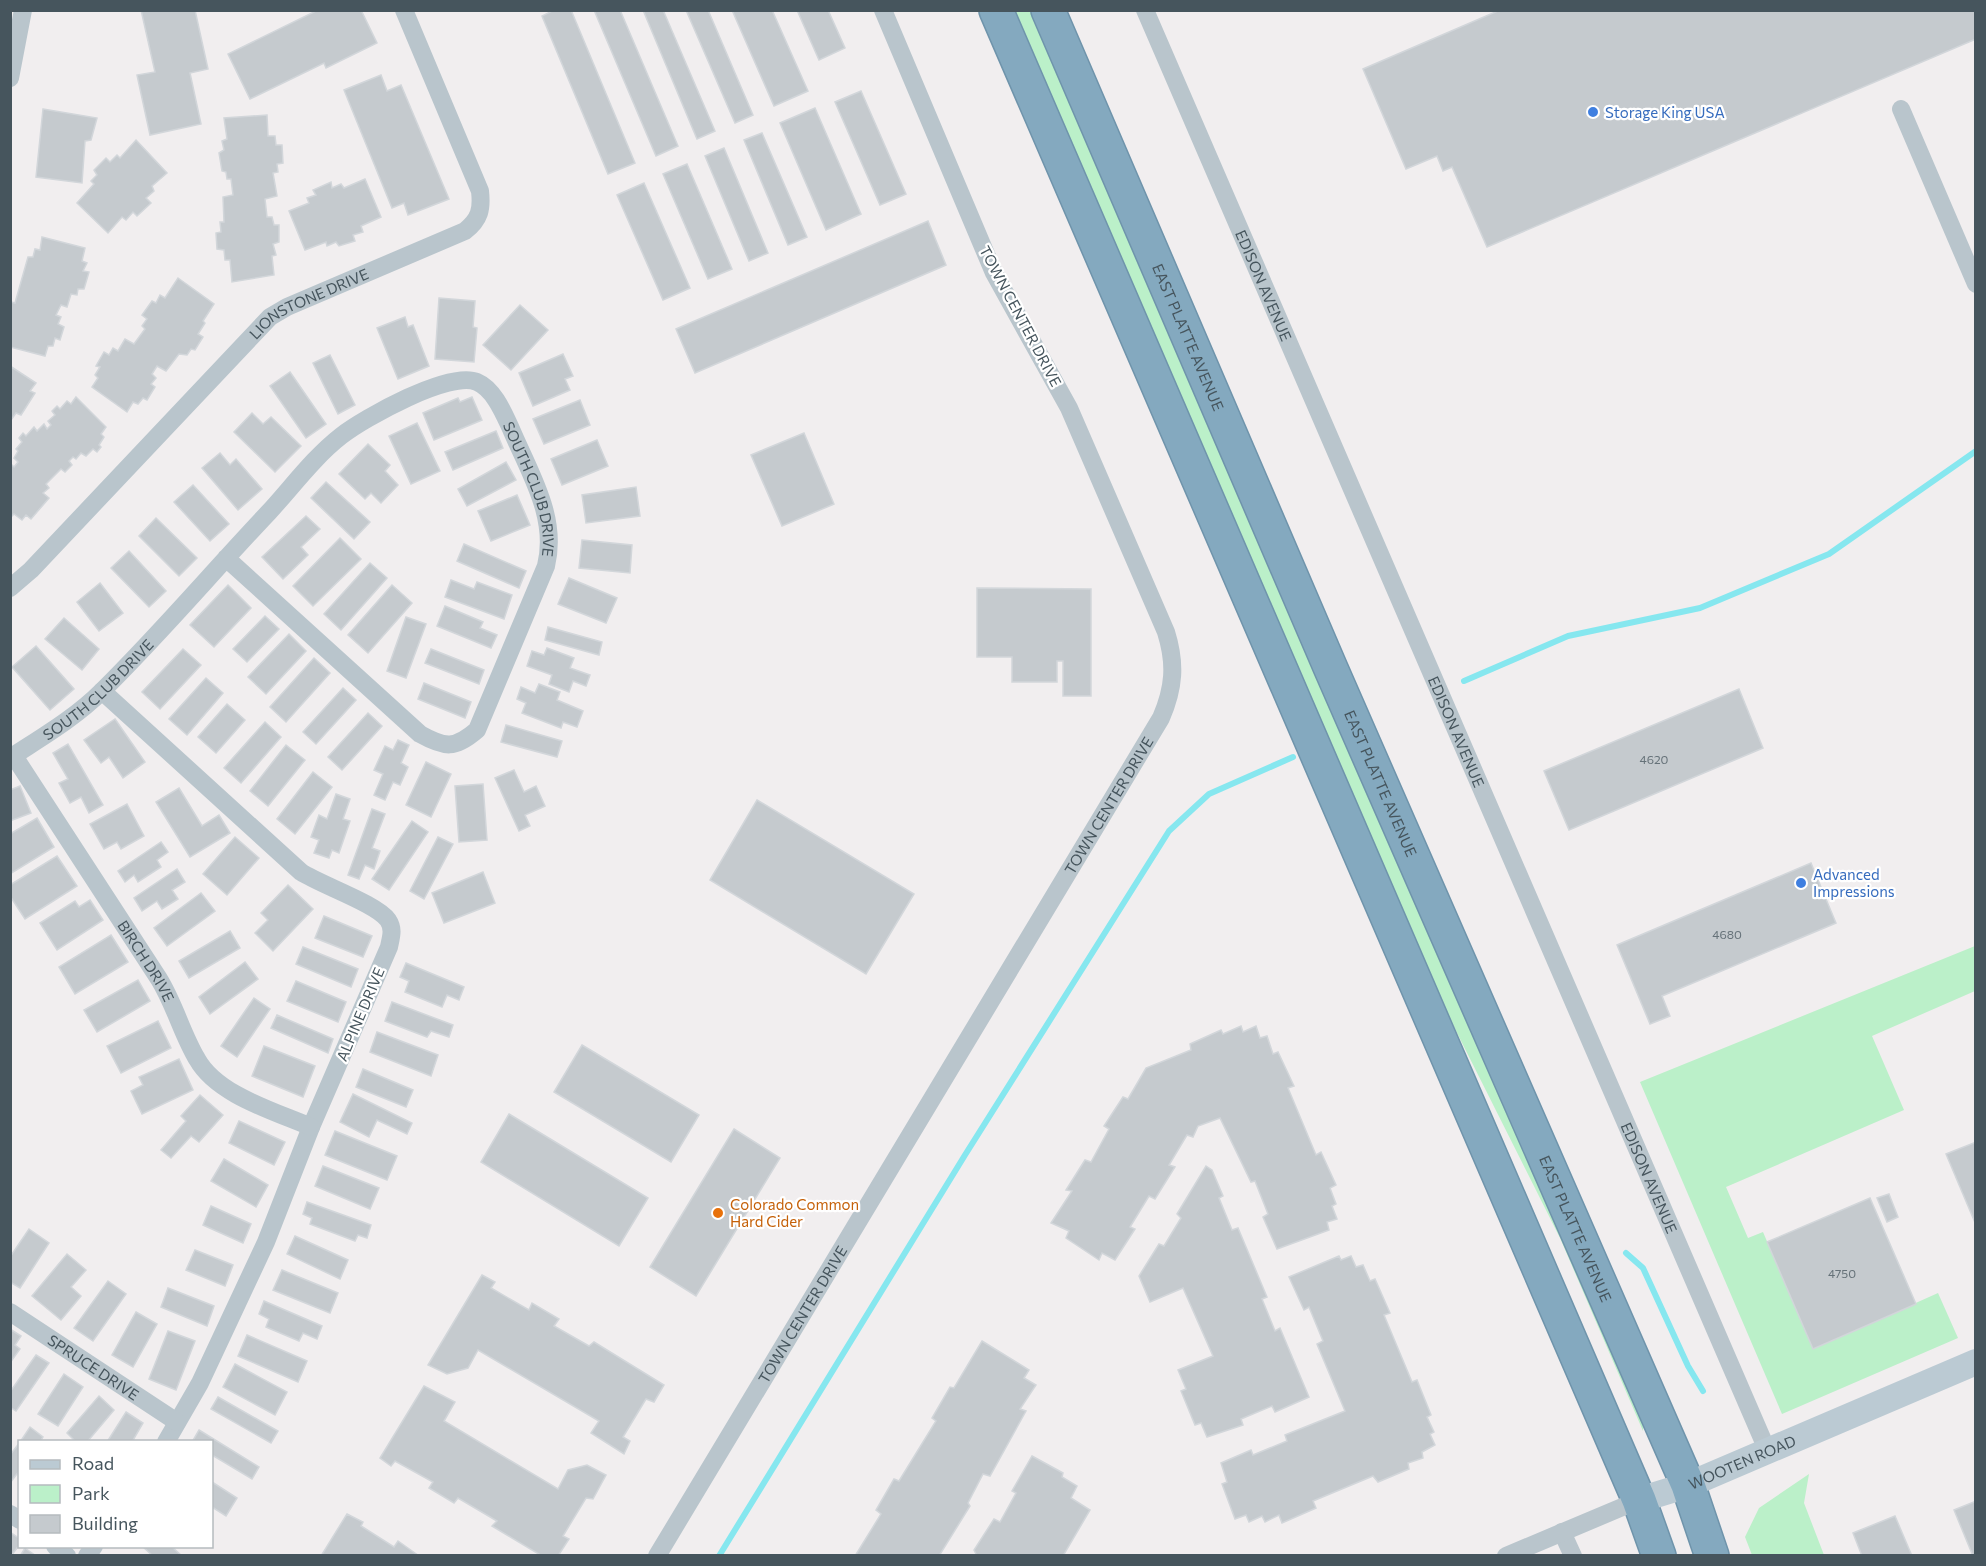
<svg xmlns="http://www.w3.org/2000/svg" width="1986" height="1566" font-family="Commissioner,sans-serif">
<style>
.green{fill:#bbf0c9}
.lines{fill:none;stroke-linecap:round;stroke-linejoin:round}
.stream{stroke:#86e7ef;stroke-width:6}
.building{fill:#c5cace;stroke:#d2d6da;stroke-width:1.5}
.highway-casing{stroke:#6f94ab;stroke-width:36}
.street{stroke:#b9c5cc;stroke-width:18}
.secondary{stroke:#bbcad3;stroke-width:26}
.highway{stroke:#84a9bf;stroke-width:33}
.shop-dot{fill:#3f7fe0;stroke:#fff;stroke-width:2}
.food-dot{fill:#e8710a;stroke:#fff;stroke-width:2}
.labels{text-anchor:middle;dominant-baseline:central;stroke-width:4.5;stroke-linejoin:round;paint-order:stroke}
.number-label{font-size:12px;fill:#667279}
.shop-label{font-size:15px;fill:#366cbe;stroke:#fff;text-anchor:start}
.street-label{font-size:15px;fill:#46555d;stroke:#fff}
.food-label{font-size:15px;fill:#c56008;stroke:#fff;text-anchor:start}
</style>
<rect width="100%" height="100%" fill="#f1eeef"/>
<g class="green">
<polygon points="1010,11 1039,11 1644,1415 1643,1431 1560,1238 1444,1007"/>
<polygon points="1975,946 1975,991 1872,1036 1904,1110 1726,1187 1748,1238 1763,1232 1813,1349 1938,1293 1958,1338 1782,1414 1640,1082"/>
<polygon points="1809,1474 1804,1503 1824,1555 1752,1555 1745,1537 1759,1508"/>
</g>
<g class="lines">
<g class="stream">
<polyline points="1464,681 1568,636 1700,608 1829,554 1976,451"/>
<polyline points="1626,1253 1643,1268 1688,1366 1703,1391"/>
<polyline points="719,1556 965,1155 1169,831 1209,794 1293,757"/>
</g>
</g>
<g class="building">
<polygon points="141,10 195,10 208,69 190,73 201,124 150,135 137,75 155,72"/>
<polygon points="318,10 361,10 377,43 326,68 324,63 250,99 228,54"/>
<polygon points="554,10 571,10 635,163 608,174 542,16"/>
<polygon points="594,10 620,10 678,146 656,156"/>
<polygon points="643,10 663,10 715,131 697,139"/>
<polygon points="686,10 708,10 753,115 735,123"/>
<polygon points="732,10 772,10 808,91 774,106"/>
<polygon points="797,10 828,10 845,48 819,60"/>
<polygon points="1500,10 1976,10 1976,39 1487,247 1452,167 1443,171 1437,156 1406,169 1363,69"/>
<polygon points="381,75 387,91 401,85 449,199 408,215 404,203 392,208 344,90"/>
<polygon points="861,91 906,194 880,205 835,102"/>
<polygon points="815,108 861,214 826,230 780,123"/>
<polygon points="43,109 97,118 91,140 85,141 82,183 36,177"/>
<polygon points="267,115 268,136 275,136 276,145 282,145 283,163 277,164 278,172 273,173 277,196 265,199 267,217 272,217 274,225 279,225 279,242 273,244 276,255 272,256 274,275 232,282 230,260 225,260 224,250 217,249 216,233 221,232 220,222 224,222 223,197 233,195 231,179 227,179 226,172 222,171 219,153 224,150 222,141 227,139 224,118"/>
<polygon points="762,133 807,237 788,245 744,140"/>
<polygon points="136,140 167,173 152,186 154,191 146,198 151,203 137,216 133,212 126,220 122,217 108,233 77,203 94,184 91,181 97,175 94,170 106,158 110,162 117,155 120,158"/>
<polygon points="724,148 768,253 749,261 705,156"/>
<polygon points="687,164 732,269 708,279 663,174"/>
<polygon points="365,179 381,217 361,226 363,232 353,235 355,241 339,246 336,242 327,246 326,242 305,250 289,211 309,203 307,198 316,195 313,190 331,182 332,188 341,184 344,188"/>
<polygon points="644,183 690,288 663,300 617,195"/>
<polygon points="928,221 946,265 695,373 676,329"/>
<polygon points="42,237 85,248 82,261 87,263 83,271 89,272 84,289 78,289 77,295 71,294 67,307 61,305 56,315 61,317 58,324 64,327 60,340 55,338 53,346 48,346 45,356 10,347 11,302 15,303 28,257 33,257 35,249 40,250"/>
<polygon points="178,278 214,304 203,321 205,323 198,334 203,337 195,350 191,349 187,355 179,354 166,371 157,366 152,374 156,378 151,384 155,387 147,400 143,398 138,404 133,402 127,412 92,387 98,378 95,375 100,367 96,366 104,352 109,355 113,348 118,351 125,339 134,344 145,329 142,326 147,319 142,315 152,301 156,303 160,295 165,298"/>
<polygon points="439,298 475,301 473,327 477,328 474,362 435,359"/>
<polygon points="520,305 548,330 511,370 483,345"/>
<polygon points="405,317 408,327 413,325 429,366 398,379 377,328"/>
<polygon points="563,354 573,376 565,379 570,390 533,406 519,373"/>
<polygon points="330,355 355,405 338,414 313,363"/>
<polygon points="10,366 36,383 30,391 35,393 21,415 16,413 11,420"/>
<polygon points="290,372 326,424 306,438 270,386"/>
<polygon points="76,397 106,427 101,434 104,437 99,445 101,447 97,452 93,449 86,456 81,453 76,459 73,457 69,461 72,465 65,472 61,469 46,484 49,488 43,493 49,498 31,519 26,515 22,520 14,514 10,518 10,463 14,467 18,462 14,458 18,451 16,449 22,442 19,438 23,433 26,436 34,427 37,431 44,424 47,429 51,425 48,421 55,415 52,411 57,406 60,409 67,401 71,404"/>
<polygon points="472,397 482,420 434,440 423,413 458,398 460,402"/>
<polygon points="580,400 590,425 544,444 533,419"/>
<polygon points="252,413 263,424 271,417 301,446 275,472 234,432"/>
<polygon points="417,423 440,471 411,484 389,436"/>
<polygon points="496,431 503,448 453,470 445,452"/>
<polygon points="804,433 834,504 782,526 751,455"/>
<polygon points="597,440 608,466 562,485 551,459"/>
<polygon points="368,444 390,465 385,471 398,485 381,503 371,493 365,499 339,474"/>
<polygon points="220,453 230,465 236,459 262,489 238,510 202,468"/>
<polygon points="506,462 516,480 467,506 458,489"/>
<polygon points="326,482 370,522 354,539 311,498"/>
<polygon points="193,485 229,524 210,541 174,502"/>
<polygon points="636,487 640,516 586,523 582,495"/>
<polygon points="517,495 530,525 491,541 478,511"/>
<polygon points="306,516 320,529 301,547 308,555 283,579 262,557"/>
<polygon points="156,518 197,558 179,576 139,536"/>
<polygon points="340,538 361,559 313,606 293,586"/>
<polygon points="582,540 632,545 630,573 579,568"/>
<polygon points="464,544 526,571 519,588 457,561"/>
<polygon points="129,551 166,591 149,607 111,568"/>
<polygon points="370,563 387,578 341,630 324,614"/>
<polygon points="569,578 617,598 606,623 558,604"/>
<polygon points="451,580 474,589 477,582 512,595 504,619 445,597"/>
<polygon points="100,583 123,613 99,631 77,602"/>
<polygon points="228,585 251,608 214,647 190,625"/>
<polygon points="392,585 412,603 368,653 348,635"/>
<polygon points="977,588 1091,589 1091,696 1063,696 1063,661 1057,661 1057,682 1012,682 1012,657 977,657"/>
<polygon points="445,606 483,622 480,628 497,635 491,648 437,626"/>
<polygon points="265,616 279,629 247,662 233,649"/>
<polygon points="406,617 426,624 406,678 387,671"/>
<polygon points="64,618 99,649 82,670 45,639"/>
<polygon points="548,627 602,642 599,655 545,640"/>
<polygon points="289,634 306,651 266,694 248,677"/>
<polygon points="36,646 74,689 50,710 12,667"/>
<polygon points="547,648 574,658 570,668 590,675 586,686 573,681 569,692 549,684 552,675 527,666 532,651 544,655"/>
<polygon points="183,649 201,665 160,709 142,692"/>
<polygon points="431,649 484,670 479,684 425,663"/>
<polygon points="314,658 330,673 286,722 270,707"/>
<polygon points="206,678 223,693 187,735 169,719"/>
<polygon points="424,683 471,702 465,718 418,699"/>
<polygon points="539,684 560,692 557,700 583,711 577,727 563,722 561,728 522,713 526,703 517,699 521,687 535,693"/>
<polygon points="343,688 356,700 316,744 303,732"/>
<polygon points="1739,689 1763,748 1569,830 1544,771"/>
<polygon points="227,704 245,720 216,753 198,737"/>
<polygon points="368,713 382,726 342,770 328,757"/>
<polygon points="115,719 145,762 123,778 109,757 101,763 84,740"/>
<polygon points="265,722 281,737 241,783 224,768"/>
<polygon points="506,725 562,741 557,757 501,742"/>
<polygon points="398,740 409,745 401,763 408,767 400,785 393,782 385,800 374,795 383,774 374,770 385,746 393,750"/>
<polygon points="68,744 103,805 89,813 81,797 70,803 59,783 68,779 53,753"/>
<polygon points="286,745 305,760 268,806 250,791"/>
<polygon points="426,762 451,774 431,817 406,805"/>
<polygon points="514,770 524,792 536,786 545,806 525,815 530,826 519,831 495,778"/>
<polygon points="313,772 332,787 295,834 277,819"/>
<polygon points="483,784 487,840 459,842 455,786"/>
<polygon points="20,786 31,813 10,821 10,790"/>
<polygon points="179,788 202,826 219,815 230,833 190,857 156,802"/>
<polygon points="336,794 350,799 343,819 350,821 339,853 332,850 329,858 314,853 319,840 311,837 319,815 327,819"/>
<polygon points="757,800 914,894 866,974 710,880"/>
<polygon points="127,804 144,836 121,849 117,842 104,849 90,824"/>
<polygon points="372,809 385,814 372,848 380,851 374,869 365,865 359,879 348,875"/>
<polygon points="37,818 54,847 10,874 10,834"/>
<polygon points="412,821 428,832 389,890 372,879"/>
<polygon points="235,837 259,858 227,895 203,874"/>
<polygon points="438,837 453,844 424,899 410,891"/>
<polygon points="161,842 168,852 157,860 161,867 138,882 134,875 125,882 118,871"/>
<polygon points="57,856 77,886 25,919 10,896 10,885"/>
<polygon points="1811,863 1836,923 1662,996 1670,1016 1650,1024 1617,945"/>
<polygon points="177,869 185,882 172,890 178,899 162,909 157,901 142,911 134,898"/>
<polygon points="483,872 495,903 444,923 432,893"/>
<polygon points="288,885 313,909 273,951 255,933 268,920 261,913"/>
<polygon points="201,893 215,911 167,946 154,928"/>
<polygon points="90,900 103,920 57,950 40,923 75,901 79,907"/>
<polygon points="324,916 372,936 363,957 315,938"/>
<polygon points="230,931 240,948 189,978 179,961"/>
<polygon points="111,935 128,962 75,994 59,967"/>
<polygon points="303,947 358,969 351,987 296,964"/>
<polygon points="245,962 258,979 210,1014 199,997"/>
<polygon points="406,963 464,987 459,1000 447,995 442,1007 405,992 409,981 400,977"/>
<polygon points="138,980 150,1001 97,1032 84,1010"/>
<polygon points="296,981 346,1002 338,1022 287,1001"/>
<polygon points="254,998 270,1009 237,1057 221,1046"/>
<polygon points="392,1002 453,1025 449,1037 431,1031 427,1037 385,1021"/>
<polygon points="277,1015 333,1039 328,1053 271,1028"/>
<polygon points="158,1021 171,1048 121,1073 107,1046"/>
<polygon points="1241,1026 1243,1032 1256,1026 1260,1038 1267,1036 1273,1054 1278,1052 1294,1086 1288,1088 1316,1155 1321,1152 1336,1185 1330,1188 1336,1204 1332,1206 1337,1219 1327,1222 1329,1230 1277,1249 1263,1217 1268,1214 1255,1181 1251,1182 1220,1118 1198,1126 1193,1137 1187,1135 1169,1165 1175,1167 1155,1199 1149,1196 1130,1227 1135,1229 1115,1260 1102,1253 1099,1260 1066,1238 1069,1231 1051,1223 1072,1191 1066,1190 1085,1160 1091,1162 1109,1129 1104,1126 1123,1097 1128,1099 1146,1068 1191,1050 1190,1044 1221,1030 1223,1034"/>
<polygon points="377,1032 438,1055 431,1076 370,1052"/>
<polygon points="582,1045 699,1115 671,1162 554,1092"/>
<polygon points="264,1046 315,1066 303,1097 252,1076"/>
<polygon points="179,1059 193,1090 142,1114 131,1091 143,1085 139,1077"/>
<polygon points="363,1069 413,1090 406,1107 356,1087"/>
<polygon points="353,1094 412,1123 407,1134 377,1120 369,1137 340,1122"/>
<polygon points="200,1095 223,1115 199,1142 191,1136 171,1158 161,1150 186,1121 181,1116"/>
<polygon points="509,1114 648,1198 619,1246 481,1162"/>
<polygon points="239,1121 285,1142 274,1165 229,1143"/>
<polygon points="734,1129 780,1158 696,1296 650,1267"/>
<polygon points="335,1131 397,1156 387,1180 325,1155"/>
<polygon points="1976,1142 1976,1225 1946,1154"/>
<polygon points="224,1159 268,1185 256,1207 211,1181"/>
<polygon points="323,1166 379,1188 370,1209 315,1186"/>
<polygon points="1206,1166 1212,1170 1223,1196 1219,1198 1232,1230 1238,1228 1267,1297 1262,1299 1275,1331 1280,1328 1309,1397 1275,1412 1272,1406 1241,1419 1243,1425 1207,1437 1201,1423 1195,1425 1181,1391 1186,1389 1178,1370 1213,1356 1183,1288 1150,1302 1139,1276 1159,1244 1164,1246 1181,1218 1177,1214"/>
<polygon points="1889,1194 1898,1217 1887,1222 1877,1198"/>
<polygon points="1870,1198 1916,1304 1813,1349 1767,1242"/>
<polygon points="307,1202 371,1225 367,1238 358,1235 355,1241 310,1224 312,1218 303,1214"/>
<polygon points="211,1206 251,1224 243,1243 203,1225"/>
<polygon points="29,1229 49,1243 20,1288 10,1282 10,1257"/>
<polygon points="295,1236 348,1260 340,1279 287,1254"/>
<polygon points="195,1250 233,1265 225,1286 186,1270"/>
<polygon points="67,1254 86,1270 71,1287 81,1296 61,1320 32,1296"/>
<polygon points="1339,1256 1341,1260 1351,1256 1356,1267 1363,1265 1370,1281 1375,1279 1390,1313 1384,1315 1412,1382 1417,1380 1431,1415 1427,1417 1434,1432 1430,1434 1435,1445 1422,1452 1423,1458 1408,1463 1409,1469 1378,1482 1373,1476 1313,1501 1316,1508 1282,1523 1279,1515 1265,1522 1262,1516 1249,1522 1246,1515 1235,1519 1222,1484 1227,1482 1221,1463 1251,1450 1253,1455 1287,1441 1285,1435 1345,1411 1317,1344 1323,1341 1309,1307 1304,1310 1289,1277"/>
<polygon points="282,1270 338,1293 330,1313 273,1290"/>
<polygon points="482,1275 495,1282 491,1288 529,1310 532,1303 559,1319 554,1326 589,1346 594,1342 664,1385 654,1402 646,1399 623,1437 630,1441 624,1454 591,1433 599,1421 478,1350 468,1368 447,1374 428,1365"/>
<polygon points="108,1281 126,1294 93,1341 74,1328"/>
<polygon points="168,1288 214,1306 207,1326 161,1307"/>
<polygon points="264,1301 322,1326 317,1339 303,1333 299,1341 266,1327 269,1319 259,1314"/>
<polygon points="136,1312 157,1324 133,1367 112,1355"/>
<polygon points="10,1329 21,1336 15,1345 20,1349 10,1363"/>
<polygon points="168,1331 195,1341 176,1390 149,1379"/>
<polygon points="247,1335 307,1361 298,1382 238,1356"/>
<polygon points="982,1341 1029,1370 1024,1378 1036,1385 1020,1409 1026,1411 990,1476 983,1474 968,1503 970,1506 939,1556 855,1556 881,1514 876,1510 894,1479 899,1481 936,1421 932,1418 950,1387 954,1388"/>
<polygon points="36,1355 49,1363 16,1411 10,1407 10,1392"/>
<polygon points="235,1364 287,1392 275,1415 223,1387"/>
<polygon points="64,1374 83,1387 58,1426 38,1414"/>
<polygon points="424,1386 455,1402 444,1421 558,1489 568,1470 587,1465 606,1475 593,1499 586,1498 563,1536 569,1539 558,1556 542,1556 492,1526 497,1521 458,1498 454,1503 429,1488 433,1482 395,1461 391,1466 380,1458"/>
<polygon points="99,1396 114,1410 87,1442 76,1442 67,1433"/>
<polygon points="218,1397 278,1431 271,1443 211,1409"/>
<polygon points="126,1412 143,1423 132,1442 107,1442"/>
<polygon points="30,1427 43,1437 40,1442 20,1442"/>
<polygon points="199,1430 259,1467 252,1479 212,1455 212,1442 192,1442"/>
<polygon points="20,1442 20,1470 10,1483 10,1455"/>
<polygon points="1032,1456 1063,1473 1062,1477 1077,1486 1071,1498 1090,1510 1063,1556 977,1556 974,1550 994,1519 1000,1522 1016,1493 1012,1491"/>
<polygon points="212,1482 237,1498 226,1516 212,1507"/>
<polygon points="1976,1501 1976,1556 1973,1556 1954,1510"/>
<polygon points="347,1514 363,1522 361,1526 394,1547 398,1541 419,1556 321,1556"/>
<polygon points="1895,1516 1912,1556 1862,1556 1853,1533"/>
<polygon points="10,1532 20,1539 20,1544 11,1556"/>
<polygon points="142,1546 171,1546 182,1556 153,1556"/>
<polygon points="25,1548 36,1556 20,1556"/>
</g>
<g class="lines">
<g class="highway-casing">
<g id="highway">
<polyline points="996,10 1639,1500 1659,1556"/>
<path id="s8" d="M1048 10 1331 669 1688 1485 1712 1556"/>
</g>
</g>
<g class="street">
<path id="s1" d="M1145 10 1768 1452"/>
<polyline points="10,78 23,10"/>
<polyline points="1901,109 1976,284"/>
<path id="s2" d="M10 588 31 570 270 317 287 307 465 231C480 219 482 209 480 191L404 10"/>
<path d="M102 691 301 872C321 885 377 904 388 920 394 929 391 937 389 947L311 1127 266 1242 200 1383 166 1442"/>
<path id="s3" d="M14 756 159 979C175 1005 182 1034 197 1059 217 1095 274 1111 311 1127"/>
<path id="s4" d="M10 758C42 737 75 718 102 691 160 634 213 571 269 512 292 487 314 457 341 436 364 418 450 370 477 382 494 389 504 414 511 429 530 474 558 517 546 566L477 730C455 749 445 748 420 734L226 558"/>
<path id="s5" d="M10 1312 177 1422"/>
<polyline points="10,1514 20,1520"/>
<polyline points="1562,1532 1573,1556"/>
<polyline points="55,1546 67,1556"/>
<polyline points="87,1556 94,1546"/>
<path id="s6" d="M657 1556 1161 718C1174 688 1176 664 1166 632L1069 408 994 273 883 10"/>
<polyline points="1506,1556 1639,1500"/>
</g>
<path class="secondary" id="s7" d="M1639 1500 1688 1485 1976 1362"/>
<use href="#highway" class="highway"/>
</g>
<g class="shop-dot">
<circle cx="1593" cy="112" r="6"/>
<circle cx="1801" cy="883" r="6"/>
</g>
<circle class="food-dot" cx="718" cy="1213" r="6"/>
<g class="labels">
<g class="number-label">
<text x="1654" y="759">4620</text>
<text x="1727" y="934">4680</text>
<text x="1842" y="1273">4750</text>
</g>
<g class="shop-label">
<text x="1605" y="112">Storage King USA</text>
<text x="1813" y="874">Advanced<tspan x="1813" dy="17">Impressions</tspan></text>
</g>
<g class="street-label">
<text stroke="none"><textPath href="#s1" startOffset="300">EDISON AVENUE</textPath></text>
<text stroke="none"><textPath href="#s2" startOffset="416">LIONSTONE DRIVE</textPath></text>
<text transform="translate(1021 316) rotate(62)">TOWN CENTER DRIVE</text>
<text stroke="none"><textPath href="#s8" startOffset="356">EAST PLATTE AVENUE</textPath></text>
<text stroke="none"><textPath href="#s4" startOffset="736">SOUTH CLUB DRIVE</textPath></text>
<text stroke="none"><textPath href="#s4" startOffset="112">SOUTH CLUB DRIVE</textPath></text>
<text stroke="none"><textPath href="#s1" startOffset="786">EDISON AVENUE</textPath></text>
<text stroke="none"><textPath href="#s8" startOffset="842">EAST PLATTE AVENUE</textPath></text>
<text stroke="none"><textPath href="#s6" startOffset="876">TOWN CENTER DRIVE</textPath></text>
<text stroke="none"><textPath href="#s3" startOffset="244">BIRCH DRIVE</textPath></text>
<text transform="translate(360 1014) rotate(-67)">ALPINE DRIVE</text>
<text stroke="none"><textPath href="#s1" startOffset="1272">EDISON AVENUE</textPath></text>
<text stroke="none"><textPath href="#s8" startOffset="1328">EAST PLATTE AVENUE</textPath></text>
<text stroke="none"><textPath href="#s6" startOffset="282">TOWN CENTER DRIVE</textPath></text>
<text stroke="none"><textPath href="#s5" startOffset="100">SPRUCE DRIVE</textPath></text>
<text stroke="none"><textPath href="#s7" startOffset="110">WOOTEN ROAD</textPath></text>
</g>
<g class="food-label">
<text x="730" y="1204">Colorado Common<tspan x="730" dy="17">Hard Cider</tspan></text>
</g>
</g>
<rect width="1986" height="1566" fill="none" stroke="#46555d" stroke-width="24"/>
<rect x="18" y="1440" width="195" height="108" fill="#ffffff" stroke="#b5bbbe" stroke-width="1.5"/>
<rect x="30" y="1460" width="30" height="9" fill="#bbcad3" stroke="#b5bbbe" stroke-width="1.5"/>
<text x="72" y="1470" font-size="18" fill="#46555d">Road</text>
<rect x="30" y="1485" width="30" height="18" fill="#bbf0c9" stroke="#b5bbbe" stroke-width="1.5"/>
<text x="72" y="1500" font-size="18" fill="#46555d">Park</text>
<rect x="30" y="1515" width="30" height="18" fill="#c5cace" stroke="#b5bbbe" stroke-width="1.5"/>
<text x="72" y="1530" font-size="18" fill="#46555d">Building</text>
</svg>
